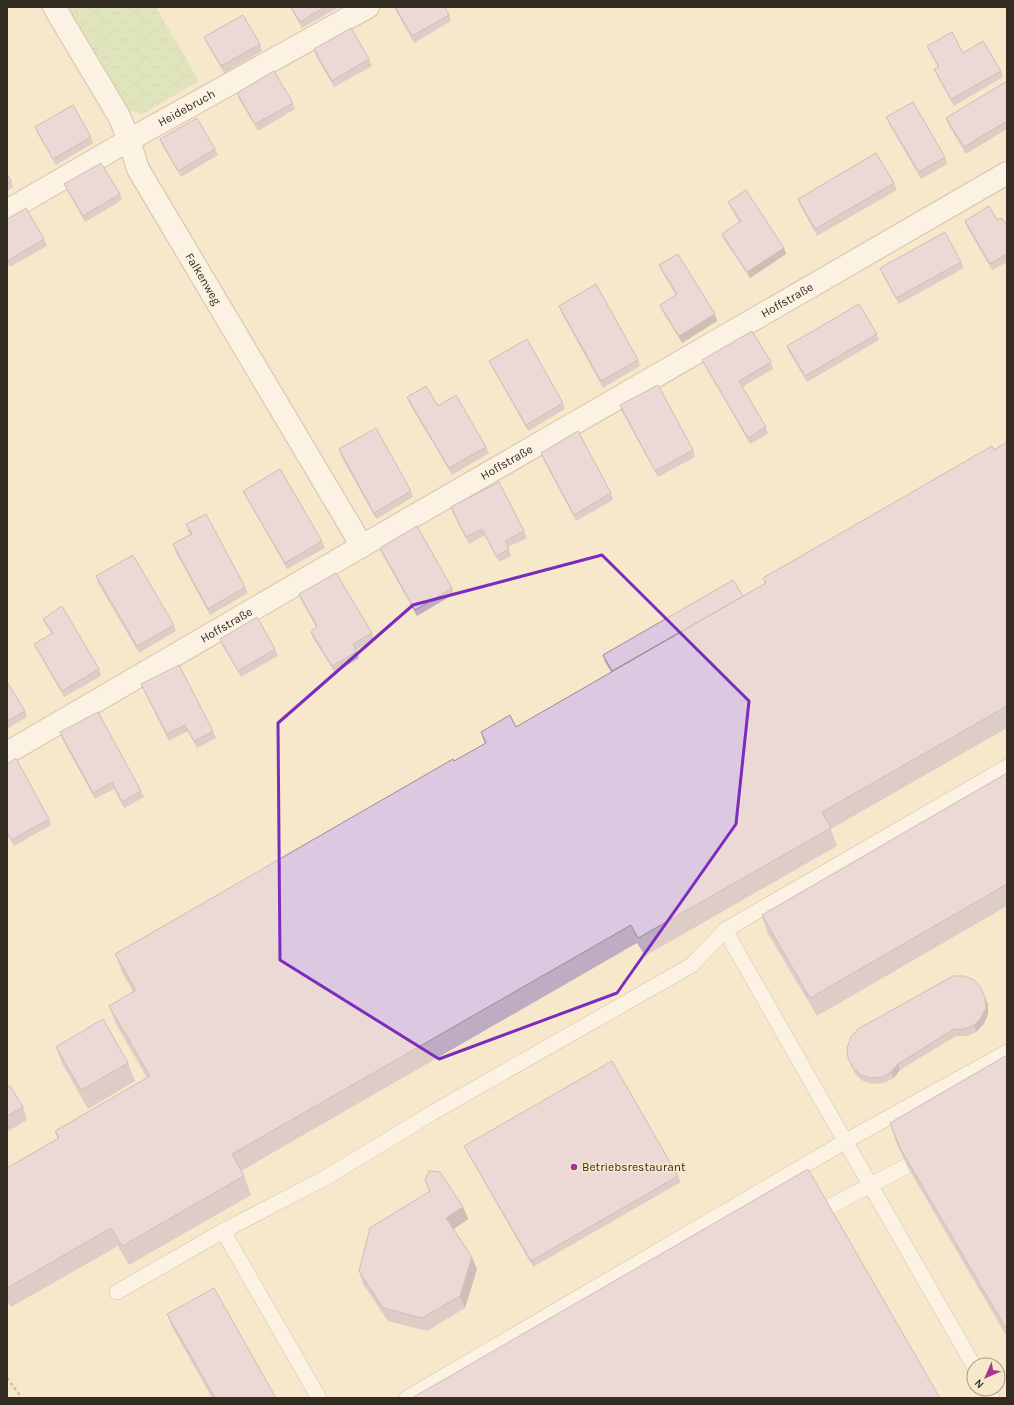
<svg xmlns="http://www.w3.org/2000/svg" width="1014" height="1405" font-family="Karla,sans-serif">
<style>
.forest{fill:url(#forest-crowns)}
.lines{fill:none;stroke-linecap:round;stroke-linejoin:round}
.service-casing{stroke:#a4967c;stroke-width:16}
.minor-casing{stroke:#a4967c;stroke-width:24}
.path{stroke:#998f7b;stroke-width:2.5;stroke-dasharray:3 3;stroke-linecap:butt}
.service{stroke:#fff;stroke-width:15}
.minor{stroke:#fff;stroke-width:22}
.wall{fill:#beacc2}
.shaded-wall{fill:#9b8c9e}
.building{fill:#ddc8e1;stroke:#9b8c9e}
.marked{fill:none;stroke:#7b2cbf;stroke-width:3;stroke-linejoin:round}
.poi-dot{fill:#a43796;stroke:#f7e8cc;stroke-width:1.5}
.labels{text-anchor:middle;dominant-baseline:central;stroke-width:3;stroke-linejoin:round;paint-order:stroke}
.street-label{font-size:12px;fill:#322c21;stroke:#f7e8cc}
.poi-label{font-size:12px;fill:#322c21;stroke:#f7e8cc;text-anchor:start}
</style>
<defs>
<pattern id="forest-crowns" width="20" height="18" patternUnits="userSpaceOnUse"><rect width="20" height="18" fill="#c4e1aa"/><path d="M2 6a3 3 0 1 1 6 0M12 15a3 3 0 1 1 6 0" fill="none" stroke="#a9c192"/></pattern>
</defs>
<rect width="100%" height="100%" fill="#f7e8cc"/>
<polygon class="forest" points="63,7 156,7 199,81 142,114 121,109"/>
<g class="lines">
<g class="service-casing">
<g id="service">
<path d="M725 930C807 1076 891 1220 974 1366"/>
<polyline points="827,1208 907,1166"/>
<polyline points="223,1231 319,1398"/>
<polyline points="117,1292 223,1231 327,1177 432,1113 692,965 725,930 1007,767"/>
<polyline points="987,1389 992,1398"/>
<polyline points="407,1398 846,1141 1007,1052"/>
</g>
</g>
<g class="minor-casing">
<g id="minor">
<path id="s1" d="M54 7 119 116 129 140 138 169 362 546"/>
<path id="s2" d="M7 211 129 140 368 7"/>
<path id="s3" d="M7 753 362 546 1007 173"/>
</g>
</g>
<polyline class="path" points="7,1378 22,1398"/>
<use href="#service" class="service"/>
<use href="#minor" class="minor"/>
</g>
<g class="wall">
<polygon points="290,7 339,7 302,28"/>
<polygon points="395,7 445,7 449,15 451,21 414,43 396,11"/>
<polygon points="204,37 260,44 262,51 224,73 207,44"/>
<polygon points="927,46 963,53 1001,71 1003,77 954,106 937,76 934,69 938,67 930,52"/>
<polygon points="314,49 369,59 372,66 334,87 316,56"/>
<polygon points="1007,81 1007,129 966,154 948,124 946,118"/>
<polygon points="237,93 293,103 295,109 258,131 239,99"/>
<polygon points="886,117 945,157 947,164 921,179 889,124"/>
<polygon points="35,127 91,137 93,143 56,165 37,133"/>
<polygon points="160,139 215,149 218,155 181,177 162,145"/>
<polygon points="7,174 11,181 13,187 7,191"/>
<polygon points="894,183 897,190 817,236 800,205 798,199"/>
<polygon points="64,184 120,194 122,200 85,222 67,190"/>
<polygon points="728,202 784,248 786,254 750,278 724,240 722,234 739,222 731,208"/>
<polygon points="7,219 44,239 47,246 10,267 7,263"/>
<polygon points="997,220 1007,226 1007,262 992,270 967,227 965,221"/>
<polygon points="961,262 964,268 899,304 882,274 880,268"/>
<polygon points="659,265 717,321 682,343 662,311 660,305 676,295 662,272"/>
<polygon points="559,306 638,360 640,366 603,388 561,312"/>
<polygon points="877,334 879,340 807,382 789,352 787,346"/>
<polygon points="702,360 771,362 773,369 742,387 766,427 768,434 750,444 705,366"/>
<polygon points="489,361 563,403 565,409 528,431 492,367"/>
<polygon points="407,397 438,406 486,447 489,453 452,475 409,403"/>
<polygon points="620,405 693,450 695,457 658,477 622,412"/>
<polygon points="1007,442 1007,728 831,829 837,846 645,956 637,943 241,1171 244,1176 251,1195 129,1265 118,1246 11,1307 7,1300 7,1168 58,1139 55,1131 147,1078 116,1024 109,1006 133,992 122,972 115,954 485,744 481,732 516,727 611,672 605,662 603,655 743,596 765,584 763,578"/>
<polygon points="339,449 411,491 413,497 376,519 341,456"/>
<polygon points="541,453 611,493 613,500 576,521 543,459"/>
<polygon points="243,491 322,541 325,548 287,569 246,497"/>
<polygon points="451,507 524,531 527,538 508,547 511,556 499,562 485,535 469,544 453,514"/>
<polygon points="186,524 245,587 248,593 210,615 175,551 173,544 190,534 188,531"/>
<polygon points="380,548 452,588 454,594 417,616 382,554"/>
<polygon points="96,576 174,625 176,631 139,653 98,583"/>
<polygon points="299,594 372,633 374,640 356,650 359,658 335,673 313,638 311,632 316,627 301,600"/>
<polygon points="43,619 99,669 101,676 64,697 37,650 34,644 52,634 46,625"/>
<polygon points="220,639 275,649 278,656 241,677 222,645"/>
<polygon points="7,682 25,711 27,717 7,729"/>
<polygon points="141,684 213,731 216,738 197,748 188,731 169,741 144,691"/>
<polygon points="60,732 141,791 144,797 124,808 114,789 95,799 62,739"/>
<polygon points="7,764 49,819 51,825 14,846 7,834"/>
<polygon points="1007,773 1007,906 817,1016 768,934 762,915"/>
<polygon points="988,1004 988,1014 984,1024 976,1032 967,1036 956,1036 900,1070 894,1078 884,1083 873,1084 863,1081 855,1074 848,1058"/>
<polygon points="56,1047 128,1063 135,1081 88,1109 63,1065"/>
<polygon points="1007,1055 1007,1337 907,1166 896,1142 890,1123"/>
<polygon points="7,1088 23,1107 27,1120 7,1132"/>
<polygon points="464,1146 678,1176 681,1182 533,1267 467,1152"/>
<polygon points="425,1180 463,1207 468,1219 454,1229 477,1269 465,1308 427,1331 388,1321 363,1284 359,1271 429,1192"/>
<polygon points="167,1314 276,1398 212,1398 172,1327"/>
</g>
<g class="shaded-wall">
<polygon points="784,248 786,254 750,278 747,272"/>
<polygon points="715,314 717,321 682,343 679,336"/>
<polygon points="985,998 988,1004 988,1014 984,1024 976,1032 974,1025"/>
<polygon points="898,1064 900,1070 894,1078 891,1072"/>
<polygon points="463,1207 468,1219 451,1231 446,1218"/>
<polygon points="472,1257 477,1269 465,1308 460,1296"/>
</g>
<g class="building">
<polygon points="291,7 325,7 300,22"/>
<polygon points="395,7 445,7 449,15 412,36"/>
<polygon points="243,15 260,44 221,66 204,37"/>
<polygon points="351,28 369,59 332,81 314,49"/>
<polygon points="952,32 963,53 983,41 1001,71 951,99 934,69 939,67 927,46"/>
<polygon points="274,71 293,103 255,124 237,93"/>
<polygon points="1007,81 1007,121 964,147 946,118"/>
<polygon points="913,102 945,157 919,172 886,117"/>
<polygon points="73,105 91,137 53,159 35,127"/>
<polygon points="197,118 215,149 178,171 160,139"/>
<polygon points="876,153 894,183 815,229 798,199"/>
<polygon points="101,163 120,194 83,216 64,184"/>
<polygon points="7,174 11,181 7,183"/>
<polygon points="746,190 784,248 747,272 722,234 741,221 728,202"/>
<polygon points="989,206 997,220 1002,218 1007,226 1007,254 990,264 965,221"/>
<polygon points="26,208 44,239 7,261 7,219"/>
<polygon points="945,232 961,262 896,298 880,268"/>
<polygon points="678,254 715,314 679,336 660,305 677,294 659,265"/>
<polygon points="596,284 638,360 601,381 559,306"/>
<polygon points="859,304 877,334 805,376 787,346"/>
<polygon points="752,331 771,362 739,381 766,427 748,438 702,360"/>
<polygon points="527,339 563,403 526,425 489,361"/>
<polygon points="658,385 693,450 655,471 620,405"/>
<polygon points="426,386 438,406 456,395 486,447 449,468 407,397"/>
<polygon points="376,428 411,491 374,513 339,449"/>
<polygon points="578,431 611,493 574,515 541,453"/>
<polygon points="1007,442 1007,706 822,812 831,828 638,938 631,925 232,1154 244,1176 122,1246 111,1228 7,1288 7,1168 59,1138 55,1131 150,1076 109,1006 136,990 115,954 453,759 454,761 486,743 481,732 510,715 516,727 766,583 763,578 992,446 994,450"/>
<polygon points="280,469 322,541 285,563 243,491"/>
<polygon points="499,482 524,531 505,541 509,549 496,556 482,529 466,537 451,507"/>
<polygon points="206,514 245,587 208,609 173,544 192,534 186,524"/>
<polygon points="417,526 452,588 415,610 380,548"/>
<polygon points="133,555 174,625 137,646 96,576"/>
<polygon points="336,573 372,633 353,644 356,652 332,666 311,632 317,626 299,594"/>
<polygon points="733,580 743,596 612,671 603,655"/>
<polygon points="62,606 99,669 62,691 34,644 53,633 43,619"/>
<polygon points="257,617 275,649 238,671 220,639"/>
<polygon points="179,665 213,731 194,741 185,725 167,734 141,684"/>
<polygon points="7,682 25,711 7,721"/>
<polygon points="98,712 141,791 122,802 112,782 93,793 60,732"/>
<polygon points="16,758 49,819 11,840 7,832 7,764"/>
<polygon points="1007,773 1007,884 810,998 762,915"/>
<polygon points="953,976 964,976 974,980 981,988 985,998 986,1008 981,1018 974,1025 964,1029 954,1029 898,1064 891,1072 882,1077 871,1078 861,1075 853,1068 848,1058 847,1048 851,1037 858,1029 944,981"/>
<polygon points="103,1019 128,1063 81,1090 56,1047"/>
<polygon points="1007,1055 1007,1330 900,1148 890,1123"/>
<polygon points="612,1061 678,1176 531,1261 464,1146"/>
<polygon points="10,1086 23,1107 7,1116 7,1088"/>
<polygon points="808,1169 940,1398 412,1398"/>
<polygon points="429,1171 440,1172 463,1207 446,1218 472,1257 460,1296 422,1318 383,1308 359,1271 370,1228 430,1191 425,1180"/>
<polygon points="214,1288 276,1398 215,1398 167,1314"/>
</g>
<path d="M0 0H1014V1405H0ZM602 555 749 701 736 824 617 993 439 1059 280 960 278 723 413 605Z" fill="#f7e8cc" fill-opacity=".55" fill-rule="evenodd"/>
<path class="marked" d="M602 555 749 701 736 824 617 993 439 1059 280 960 278 723 413 605Z"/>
<circle class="poi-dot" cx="574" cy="1167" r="4"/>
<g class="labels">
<g class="street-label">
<text stroke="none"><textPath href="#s2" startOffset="207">Heidebruch</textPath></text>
<text stroke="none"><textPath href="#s1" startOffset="311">Falkenweg</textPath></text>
<text stroke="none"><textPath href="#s3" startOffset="902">Hoffstraße</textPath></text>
<text stroke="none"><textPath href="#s3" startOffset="578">Hoffstraße</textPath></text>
<text stroke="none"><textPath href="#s3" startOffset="254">Hoffstraße</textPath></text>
</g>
<g class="poi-label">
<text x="582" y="1167">Betriebsrestaurant</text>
</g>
</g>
<rect width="1014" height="1405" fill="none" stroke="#322c21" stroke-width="16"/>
<g transform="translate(986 1377) rotate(225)"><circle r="19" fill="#f7e8cc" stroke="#a89d88"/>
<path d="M0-3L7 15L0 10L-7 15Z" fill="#a43796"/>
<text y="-6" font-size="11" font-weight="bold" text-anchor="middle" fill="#322c21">N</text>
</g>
</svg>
